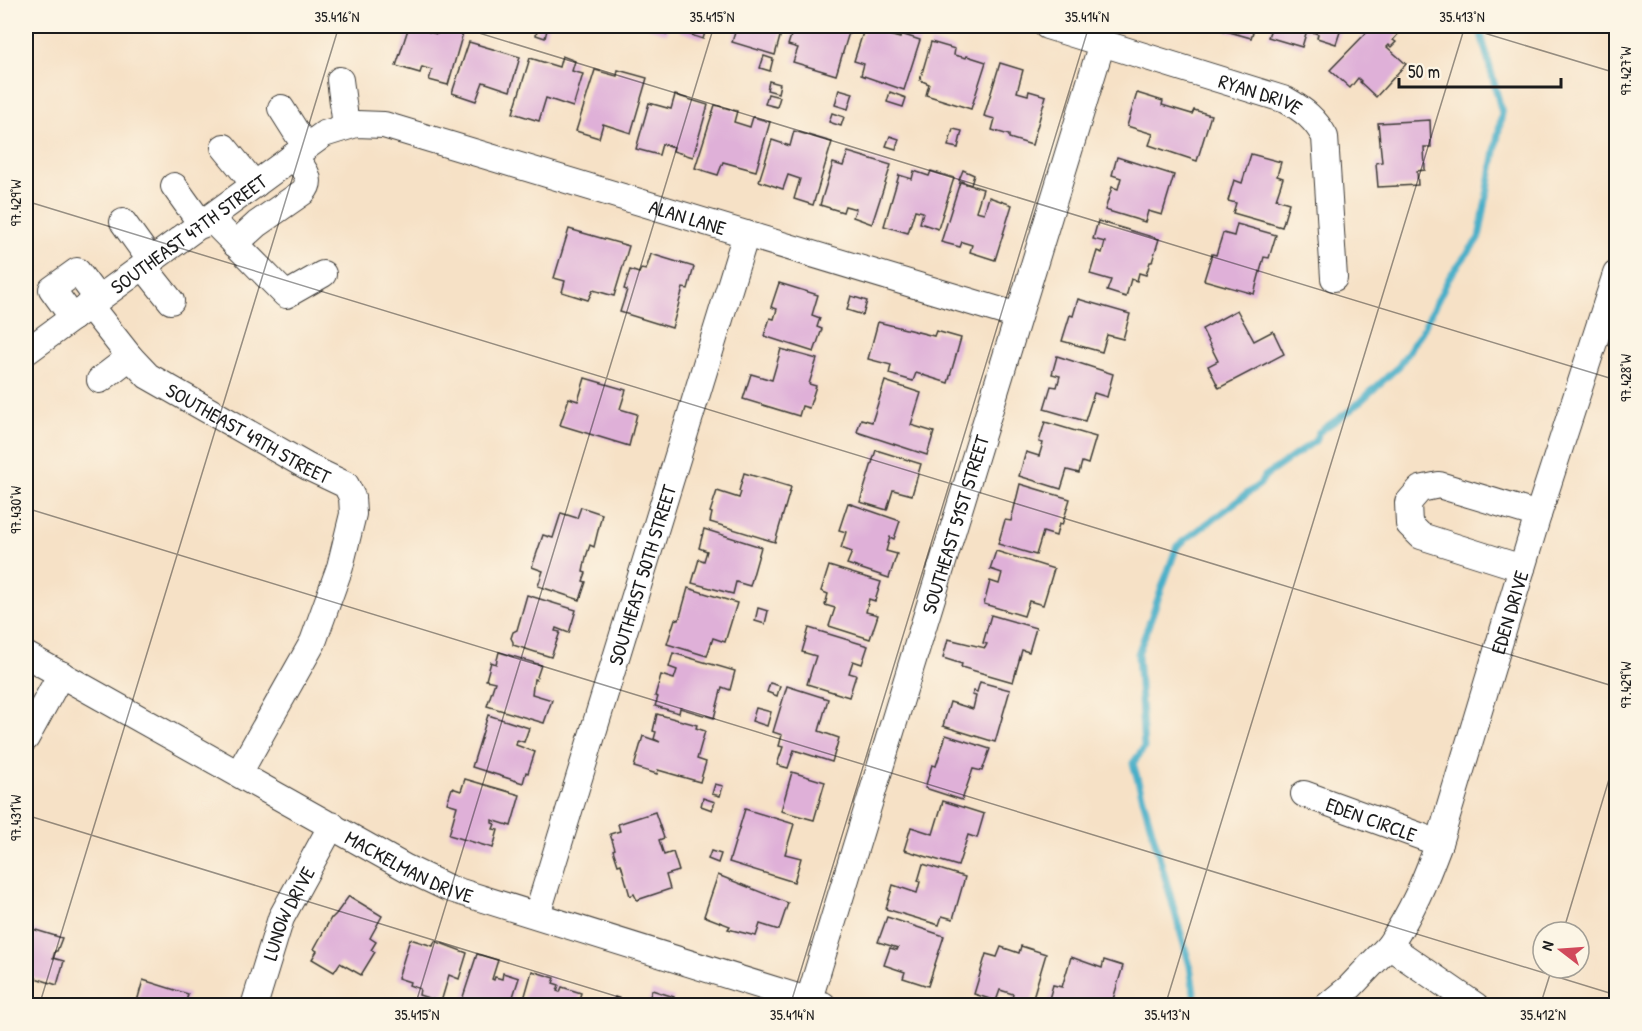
<svg xmlns="http://www.w3.org/2000/svg" width="1642" height="1031" font-family="'Patrick Hand',sans-serif">
<style>
.lines{fill:none;stroke-linecap:round;stroke-linejoin:round}
.stream{stroke:#49afc8;stroke-width:7}
.building{fill:#dfb0d8}
.minor-casing{stroke:#3d3a36;stroke-width:28}
.minor{stroke:#fff;stroke-width:26}
.ticks{fill:none;stroke:#1c1c1c;stroke-width:1.5;stroke-opacity:0.45}
.labels{text-anchor:middle;dominant-baseline:central;stroke-width:6;stroke-linejoin:round;paint-order:stroke}
.street-label{font-size:20px;fill:#1c1c1c;stroke:#fcf5e5}
.neatline{fill:none;stroke:#1c1c1c;stroke-width:2}
.ticks-label{font-size:15px;text-anchor:middle;fill:#1c1c1c}
</style>
<rect width="100%" height="100%" fill="#fcf5e5"/>
<filter id="ink" filterUnits="userSpaceOnUse"><feTurbulence type="fractalNoise" baseFrequency=".0167" numOctaves="2"/><feDisplacementMap in="SourceGraphic" scale="12" xChannelSelector="R" yChannelSelector="G"/><feConvolveMatrix kernelMatrix="1 2 1 2 8 2 1 2 1" color-interpolation-filters="sRGB"/></filter>
<filter id="wash" filterUnits="userSpaceOnUse"><feTurbulence type="fractalNoise" baseFrequency=".008" numOctaves="4" result="noise"/><feDisplacementMap in="SourceGraphic" scale="24" xChannelSelector="R" yChannelSelector="G"/><feGaussianBlur stdDeviation="1.35" result="paint"/><feColorMatrix in="noise" values="0 0 0 0 0 0 0 0 0 0 0 0 0 0 0 0 0 1.4 0 .05"/><feComposite in="paint" operator="in"/></filter>
<g filter="url(#wash)">
<rect width="100%" height="100%" fill="#f6e1c6"/>
<g class="lines">
<polyline class="stream" points="1196,1006 1190,966 1133,763 1144,748 1138,654 1177,546 1260,484 1265,476 1315,441 1319,432 1352,409 1399,366 1422,331 1450,276 1479,238 1502,113 1479,26"/>
</g>
<g id="blocks">
<g class="building">
<polygon points="409,26 437,34 439,26 465,26 448,85 429,80 432,70 422,67 420,73 396,66"/>
<polygon points="538,26 548,26 545,38 536,35"/>
<polygon points="649,26 669,26 667,34 648,28"/>
<polygon points="681,26 707,26 703,39 679,31"/>
<polygon points="737,26 783,26 775,55 732,42"/>
<polygon points="794,26 851,26 836,75 793,62 798,48 788,45"/>
<polygon points="865,26 882,26 892,29 889,35 900,38 901,34 920,40 904,90 861,75 864,64 854,61"/>
<polygon points="1208,26 1255,26 1251,38"/>
<polygon points="1272,26 1342,26 1336,44 1317,38 1318,34 1307,30 1302,47 1268,37"/>
<polygon points="1365,26 1390,26 1399,33 1393,40 1396,42 1391,47 1389,45 1387,47 1406,64 1376,97 1360,82 1361,81 1358,78 1350,88 1330,70 1367,32 1363,28"/>
<polygon points="469,42 520,57 510,91 483,82 476,101 452,93"/>
<polygon points="931,42 955,49 954,55 966,58 967,56 986,62 971,109 926,95 929,84 920,80"/>
<polygon points="562,56 575,61 572,71 583,74 573,107 546,98 539,121 513,113 530,58 559,67"/>
<polygon points="764,56 773,59 770,71 760,68"/>
<polygon points="1000,63 1023,70 1017,92 1028,95 1029,91 1046,96 1032,145 1009,138 1009,135 992,130 995,119 984,116"/>
<polygon points="595,70 617,76 618,70 647,78 631,133 603,124 599,138 576,131"/>
<polygon points="769,81 780,84 778,93 767,90"/>
<polygon points="839,89 853,93 848,109 835,105"/>
<polygon points="890,92 906,98 903,107 887,102"/>
<polygon points="1137,93 1163,101 1162,105 1192,114 1194,110 1211,115 1197,161 1149,145 1153,134 1127,126"/>
<polygon points="768,94 780,97 777,107 765,104"/>
<polygon points="675,95 708,105 693,157 673,151 674,147 662,144 659,155 636,149 649,103 671,109"/>
<polygon points="715,105 737,111 734,122 750,127 753,117 770,122 756,171 723,162 718,175 695,168"/>
<polygon points="832,113 844,117 841,126 829,122"/>
<polygon points="1430,120 1431,147 1424,147 1425,170 1417,171 1418,185 1378,187 1376,163 1382,162 1378,123"/>
<polygon points="953,129 962,131 958,148 948,146"/>
<polygon points="794,131 832,142 813,205 794,199 800,179 788,175 783,189 759,181 772,140 790,146"/>
<polygon points="890,136 899,139 896,149 886,146"/>
<polygon points="848,152 891,165 872,224 853,217 856,209 845,206 843,212 820,205 833,163 843,166"/>
<polygon points="1251,154 1281,162 1277,176 1283,178 1276,199 1289,203 1282,227 1233,213 1236,203 1228,201 1234,180 1242,183"/>
<polygon points="1117,157 1174,175 1162,215 1148,211 1145,222 1105,210 1112,187 1118,189 1121,178 1112,175"/>
<polygon points="963,170 974,175 971,185 959,180"/>
<polygon points="914,171 929,176 931,171 954,178 938,229 920,223 923,212 915,210 908,233 884,226 899,175 912,179"/>
<polygon points="960,182 983,189 976,211 984,213 989,197 1012,205 995,260 970,252 972,245 962,242 960,247 941,242"/>
<polygon points="1098,221 1159,239 1152,262 1150,262 1146,275 1139,273 1137,281 1131,279 1126,297 1107,291 1111,280 1090,274 1097,251 1102,253 1105,242 1093,239"/>
<polygon points="1237,224 1276,235 1269,258 1264,257 1254,294 1204,280 1212,254 1216,255 1223,233 1234,236"/>
<polygon points="569,229 629,246 614,296 593,290 588,300 562,292 565,281 554,278"/>
<polygon points="651,254 694,267 688,289 683,288 672,328 620,312 627,290 624,289 630,270 639,273 641,269 646,270"/>
<polygon points="779,283 818,295 812,315 820,318 817,327 822,329 814,352 764,336 770,318 774,319 777,309 771,307"/>
<polygon points="851,296 867,301 863,315 847,310"/>
<polygon points="1078,299 1130,314 1123,339 1107,335 1102,352 1062,341 1070,315 1073,316"/>
<polygon points="1237,310 1254,341 1273,331 1284,354 1219,388 1208,366 1218,361 1202,329"/>
<polygon points="878,322 934,336 936,331 961,338 948,383 916,373 913,381 889,374 891,365 868,359"/>
<polygon points="781,349 817,359 809,384 816,386 809,408 802,406 799,416 743,399 751,374 772,380"/>
<polygon points="1057,356 1113,374 1107,397 1094,393 1085,421 1044,409 1051,386 1057,387 1060,376 1052,374"/>
<polygon points="585,378 626,390 620,409 637,414 629,446 560,425 569,398 578,401"/>
<polygon points="885,381 921,393 911,425 934,432 927,455 857,432 861,419 872,422"/>
<polygon points="1045,422 1096,437 1088,464 1082,462 1079,473 1067,470 1061,489 1019,476 1026,452 1039,456 1043,443 1039,442"/>
<polygon points="876,450 921,464 912,495 893,490 887,510 860,502"/>
<polygon points="744,473 791,487 775,542 710,522 712,513 710,512 717,491 739,498 741,492 739,491"/>
<polygon points="1020,484 1070,499 1062,525 1059,524 1056,536 1043,532 1036,555 998,544 1005,520 1011,521"/>
<polygon points="848,503 900,521 894,539 890,537 886,551 897,554 889,578 847,564 852,552 841,548 846,532 839,530"/>
<polygon points="581,507 602,514 594,547 590,545 586,557 583,572 586,573 583,581 586,582 580,600 538,586 543,571 532,567 543,535 553,538 561,513 577,518"/>
<polygon points="704,529 761,547 750,586 736,582 733,594 692,583 699,559 704,561 707,551 699,548"/>
<polygon points="996,551 1054,569 1043,605 1029,601 1024,616 984,604 990,581 999,584 1002,573 990,569"/>
<polygon points="829,566 881,582 875,601 869,599 866,612 878,615 870,639 829,626 835,608 825,605 828,594 821,591"/>
<polygon points="688,588 737,603 725,642 713,638 707,656 667,644 675,619 679,620"/>
<polygon points="527,595 576,610 569,633 556,628 555,631 560,632 551,657 513,645 513,642 511,638 513,632 517,630"/>
<polygon points="758,608 768,611 765,624 755,621"/>
<polygon points="991,615 1036,628 1029,652 1022,650 1013,682 961,667 962,664 943,658 948,639 985,648 987,644 983,643"/>
<polygon points="809,628 868,646 862,664 853,661 849,673 856,675 849,697 807,684 816,656 802,652"/>
<polygon points="499,652 541,665 536,680 534,679 532,694 552,700 544,723 487,706 495,682 486,680 491,662 496,664"/>
<polygon points="673,653 735,671 730,690 722,687 714,718 680,708 679,713 655,706 658,697 655,696 661,675 674,679 677,670 669,667"/>
<polygon points="980,682 1010,690 995,742 943,726 950,702 973,709 976,696 972,695 974,691 977,692"/>
<polygon points="770,683 780,686 777,696 767,692"/>
<polygon points="787,686 828,699 819,731 839,738 832,762 794,750 788,768 777,765 783,747 779,746 782,735 773,732"/>
<polygon points="756,708 771,712 767,726 752,721"/>
<polygon points="657,714 697,725 696,728 705,731 697,759 706,762 700,782 658,770 657,774 634,767 643,736 660,742 654,739 656,732 653,731"/>
<polygon points="488,715 529,728 524,742 517,740 516,745 535,752 528,773 526,772 523,783 472,767"/>
<polygon points="946,735 990,749 982,771 973,769 962,800 925,788 932,765 936,766"/>
<polygon points="792,772 825,782 814,820 781,811"/>
<polygon points="465,779 520,795 511,826 492,820 492,823 495,824 493,829 498,830 493,848 449,835 457,806 447,803 452,788 461,791"/>
<polygon points="715,784 723,786 720,796 712,794"/>
<polygon points="703,798 715,802 712,810 701,806"/>
<polygon points="943,801 984,814 977,838 968,835 958,866 904,850 911,827 933,834"/>
<polygon points="745,809 794,824 785,854 801,858 794,882 729,862"/>
<polygon points="655,812 664,838 659,840 664,855 673,852 679,871 666,875 670,889 637,900 634,894 630,896 621,864 618,865 613,850 615,849 610,834 620,831 618,824"/>
<polygon points="711,851 721,854 718,863 708,859"/>
<polygon points="923,864 965,877 953,919 942,916 939,925 886,909 893,885 917,893 920,882 918,881"/>
<polygon points="718,875 788,903 779,930 760,924 756,936 728,929 730,926 704,916"/>
<polygon points="349,896 382,916 370,938 376,942 371,950 375,952 361,975 340,963 334,972 312,959 317,951 314,949 331,918 332,918 336,914"/>
<polygon points="887,917 944,936 928,986 903,978 905,972 884,965 890,948 897,950 898,948 878,942"/>
<polygon points="26,927 62,938 57,951 55,951 53,958 64,961 57,985 26,975"/>
<polygon points="410,939 433,946 435,941 467,953 459,979 449,975 441,1002 419,995 420,989 409,985 410,982 398,978"/>
<polygon points="1021,946 1046,954 1031,1004 1012,999 1013,994 1000,990 996,1001 974,994 986,954 997,957 1001,947 1019,953"/>
<polygon points="477,954 498,960 492,979 494,980 495,977 502,979 503,973 519,978 510,1006 460,1006"/>
<polygon points="1071,957 1102,968 1104,960 1123,966 1111,1006 1047,1006 1053,985 1062,987"/>
<polygon points="532,971 555,978 553,983 559,985 557,991 560,992 562,987 581,993 577,1006 522,1006"/>
<polygon points="143,980 188,994 185,1006 136,1005"/>
<polygon points="652,990 674,997 671,1006 647,1006"/>
<polygon points="615,997 639,1005 639,1006 613,1006"/>
</g>
</g>
</g>
<g filter="url(#ink)">
<use href="#blocks" fill-opacity="0" stroke="#3d3a36" stroke-width="1.5"/>
<g class="lines">
<g class="minor-casing">
<g id="minor">
<path id="s1" d="M1047 26 1286 100C1304 110 1315 119 1325 137L1334 278"/>
<polyline points="340,80 346,126"/>
<polyline points="281,108 305,146"/>
<polyline points="224,147 255,185"/>
<polyline points="174,186 202,225"/>
<polyline points="211,219 286,295 323,274"/>
<polyline points="123,222 151,261"/>
<path d="M235 244 257 224 303 192C315 179 302 167 293 156"/>
<polyline points="144,267 171,301"/>
<path id="s2" d="M89 305 130 357 148 376 308 467 346 485 352 497 353 514 340 567 313 642 239 773"/>
<polyline points="73,318 52,289 77,271 98,299"/>
<path id="s3" d="M26 352 324 134 356 124 384 125 1018 316"/>
<polyline points="100,380 130,357"/>
<polyline points="1522,568 1421,536 1409,524 1408,503 1420,489 1439,485 1538,515"/>
<path id="s4" d="M26 655 406 868 448 888 823 1005"/>
<polyline points="26,738 61,674"/>
<path id="s5" d="M1304 794 1439 843"/>
<path id="s6" d="M537 915 746 234"/>
<path id="s7" d="M1389 946C1413 910 1424 883 1439 843L1538 515 1616 274"/>
<path id="s8" d="M254 1006 281 918 332 825"/>
<path id="s9" d="M807 1006 1102 43"/>
<polyline points="1327,1006 1350,987 1389,946 1476,1006"/>
</g>
</g>
<use href="#minor" class="minor"/>
</g>
</g>
<path class="ticks" d="M456 26 1616 380M1461 26 1616 73M26 201 1616 687M26 508 1616 995M26 815 648 1006M1563 932 1616 756M39 1006 339 26M415 1006 714 26M790 1006 1089 26M1165 1006 1465 26M1540 1006 1552 968"/>
<g class="labels">
<g class="street-label">
<text stroke="none"><textPath href="#s1" startOffset="224">RYAN DRIVE</textPath></text>
<text stroke="none"><textPath href="#s3" startOffset="748">ALAN LANE</textPath></text>
<text stroke="none"><textPath href="#s3" startOffset="201">SOUTHEAST 47TH STREET</textPath></text>
<text stroke="none"><textPath href="#s2" startOffset="208">SOUTHEAST 49TH STREET</textPath></text>
<text stroke="none"><textPath href="#s9" startOffset="504">SOUTHEAST 51ST STREET</textPath></text>
<text stroke="none"><textPath href="#s6" startOffset="356">SOUTHEAST 50TH STREET</textPath></text>
<text stroke="none"><textPath href="#s7" startOffset="356">EDEN DRIVE</textPath></text>
<text stroke="none"><textPath href="#s5" startOffset="72">EDEN CIRCLE</textPath></text>
<text stroke="none"><textPath href="#s4" startOffset="438">MACKELMAN DRIVE</textPath></text>
<text stroke="none"><textPath href="#s8" startOffset="99">LUNOW DRIVE</textPath></text>
</g>
</g>
<rect width="1642" height="1031" fill="none" stroke="#fcf5e5" stroke-width="66"/>
<g transform="translate(1561 950) rotate(287)"><circle r="28" fill="#fcf5e5" stroke="#a29e95" stroke-width="1.5"/>
<path d="M0-4.5L10 22L0 15L-10 22Z" fill="#d1495b"/>
<text y="-9" font-size="16" font-weight="bold" text-anchor="middle" fill="#1c1c1c">N</text>
</g>
<path d="M1399 78v9h162v-9" fill="none" stroke="#1c1c1c" stroke-width="3"/>
<text x="1408" y="78" font-size="18" fill="#1c1c1c" stroke="#fcf5e5" stroke-width="4.5" paint-order="stroke">50 m</text>
<rect x="33" y="33" width="1576" height="965" class="neatline"/>
<g class="ticks-label">
<text x="337" y="22">35.416°N</text>
<text x="712" y="22">35.415°N</text>
<text x="1087" y="22">35.414°N</text>
<text x="1462" y="22">35.413°N</text>
<text transform="translate(1626 71) rotate(-90)" y="5">97.427°W</text>
<text transform="translate(16 203) rotate(-90)" y="5">97.429°W</text>
<text transform="translate(1626 378) rotate(-90)" y="5">97.428°W</text>
<text transform="translate(16 510) rotate(-90)" y="5">97.430°W</text>
<text transform="translate(1626 685) rotate(-90)" y="5">97.429°W</text>
<text transform="translate(16 818) rotate(-90)" y="5">97.431°W</text>
<text x="417" y="1020">35.415°N</text>
<text x="792" y="1020">35.414°N</text>
<text x="1167" y="1020">35.413°N</text>
<text x="1543" y="1020">35.412°N</text>
</g>
</svg>
